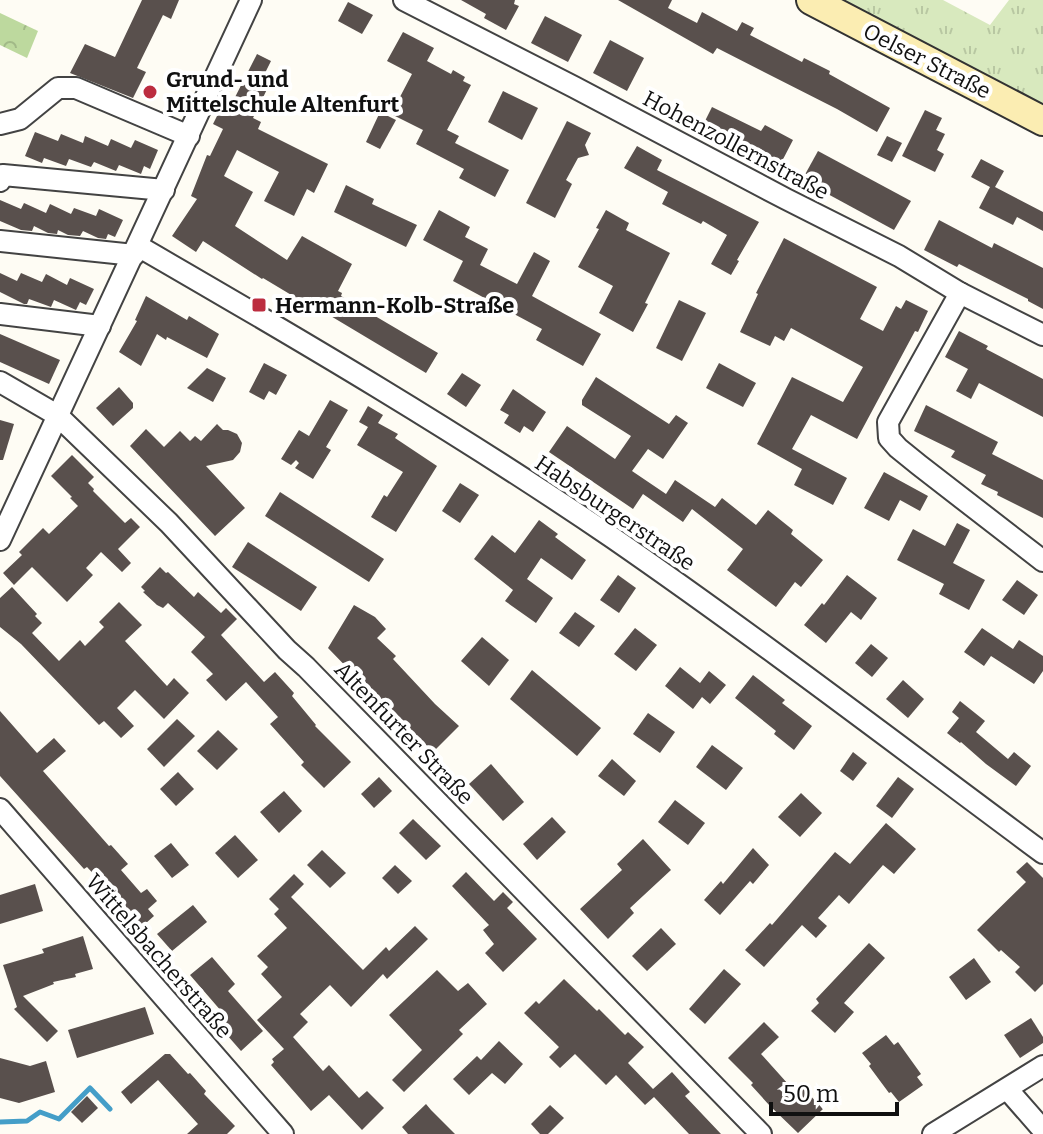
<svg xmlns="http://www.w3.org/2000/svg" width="1043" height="1134" font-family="Bitter,serif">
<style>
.grass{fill:url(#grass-tufts)}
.forest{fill:url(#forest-crowns)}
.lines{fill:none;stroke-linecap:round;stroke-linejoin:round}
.stream{stroke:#449ec8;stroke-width:5}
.building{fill:#59504d}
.street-casing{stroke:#434343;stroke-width:24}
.secondary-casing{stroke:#323232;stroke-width:32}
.street{stroke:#fff;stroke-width:20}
.secondary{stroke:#fbedb2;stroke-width:28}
.poi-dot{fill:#bc2d3f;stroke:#fff;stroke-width:3}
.labels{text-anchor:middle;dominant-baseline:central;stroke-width:8;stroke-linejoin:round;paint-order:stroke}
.street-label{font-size:22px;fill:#101010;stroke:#fff}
.poi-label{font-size:22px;font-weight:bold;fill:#101010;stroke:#fff;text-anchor:start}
</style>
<defs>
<pattern id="grass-tufts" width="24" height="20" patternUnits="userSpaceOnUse" patternTransform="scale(2)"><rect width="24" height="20" fill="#d8e9be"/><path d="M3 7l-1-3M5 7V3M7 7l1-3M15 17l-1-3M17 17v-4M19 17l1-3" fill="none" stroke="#b8c7a2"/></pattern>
<pattern id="forest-crowns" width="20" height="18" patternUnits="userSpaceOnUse" patternTransform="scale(2)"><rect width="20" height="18" fill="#bdd99e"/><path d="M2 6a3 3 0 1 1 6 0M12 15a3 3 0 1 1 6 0" fill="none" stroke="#a1b987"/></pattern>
</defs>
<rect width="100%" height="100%" fill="#fefcf4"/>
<polygon class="grass" points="835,0 943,0 990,25 1009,0 1043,0 1043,109"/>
<polygon class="forest" points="0,13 38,31 27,58 0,45"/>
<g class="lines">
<polyline class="stream" points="0,1122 27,1121 40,1112 59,1119 90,1088 110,1109"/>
</g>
<g class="building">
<polygon points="142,0 179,0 171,19 163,15 137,68 146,72 133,98 70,73 85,44 115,57"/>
<polygon points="461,0 515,0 514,4 519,6 506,30 484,18 486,14"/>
<polygon points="618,0 672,0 668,8 697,23 702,12 737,31 742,22 754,28 750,35 802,62 804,58 830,71 829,74 890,108 877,132 837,109 717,48 713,54"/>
<polygon points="348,2 373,15 362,34 338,21"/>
<polygon points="545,16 582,35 568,62 531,43"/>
<polygon points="403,32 434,48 427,61 451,74 453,70 465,77 463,81 471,85 447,130 459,136 455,143 509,170 495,197 459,178 464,169 416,144 423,130 391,114 412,74 387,61"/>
<polygon points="610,40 644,58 627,91 593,73"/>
<polygon points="257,54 271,61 264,75 272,79 253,118 261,122 258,129 328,164 314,193 307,189 294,216 264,201 279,172 237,150 224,176 253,192 235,226 287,260 302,236 352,264 338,291 342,293 341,296 438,353 426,373 329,315 328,317 263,278 262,279 203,241 196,252 172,236 197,199 191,196 207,155 210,156 223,129 213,124 222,106 229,109"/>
<polygon points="503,91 538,108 522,140 488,122"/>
<polygon points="712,107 761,131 765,125 793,140 779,167 732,141 730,146 700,131"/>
<polygon points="925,110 942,118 936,130 945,134 937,150 944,154 935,172 902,156"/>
<polygon points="380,112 396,120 380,149 366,142"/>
<polygon points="567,121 591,133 585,145 589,155 578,158 566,180 572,184 555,218 526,203"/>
<polygon points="35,132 58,141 61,134 83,143 85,136 108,146 111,139 131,148 135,140 158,150 150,169 144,166 141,174 119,165 116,171 94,162 91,167 69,159 66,166 44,158 42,163 25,156"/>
<polygon points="887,136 902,143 892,162 877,155"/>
<polygon points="637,146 662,160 657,170 759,222 737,260 739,261 731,275 711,264 727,235 703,221 701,224 662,204 668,192 624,168"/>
<polygon points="818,151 911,201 894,230 802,180"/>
<polygon points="981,159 1004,171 995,187 1043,212 1043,231 1017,217 1013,225 979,208 990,187 971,177"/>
<polygon points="346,185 374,199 372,204 417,225 406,247 334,212"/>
<polygon points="0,200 21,209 24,203 46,213 50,204 71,214 74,208 96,216 99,209 123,220 115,237 108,234 106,239 98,238 83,231 80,236 68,235 58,230 57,234 48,233 34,226 32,231 21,230 0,221"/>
<polygon points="439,210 470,227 465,237 488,249 480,265 517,284 534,252 550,261 532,296 601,334 583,366 536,340 542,329 453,281 463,261 423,240"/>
<polygon points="606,210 629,223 626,230 670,253 645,303 648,304 633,332 599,313 613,286 578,267 599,229 596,228"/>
<polygon points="939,220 992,248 994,243 1043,268 1043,309 1028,301 1028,299 959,264 957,267 924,250"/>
<polygon points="784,238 877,287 860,319 883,331 896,306 901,309 906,300 928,311 918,332 915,331 857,439 811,415 792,449 847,478 833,505 794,485 802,469 757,444 792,377 843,402 863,367 791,328 784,341 775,336 770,346 740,332 758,294 756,293"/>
<polygon points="0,273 17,281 21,273 42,282 46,274 67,285 70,278 94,289 86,305 80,302 76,310 54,300 51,307 29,299 27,304 24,304 0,292"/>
<polygon points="146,296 187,320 189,316 219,334 207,358 167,337 166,340 157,334 141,366 119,352 137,321 135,320"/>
<polygon points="679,300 706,313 682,361 656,348"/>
<polygon points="959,331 988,346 986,349 1043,379 1043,417 979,383 971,399 956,391 968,369 945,357"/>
<polygon points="0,334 60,360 49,384 0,362"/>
<polygon points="264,363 287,375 276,395 269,391 264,400 249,392"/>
<polygon points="719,363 756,383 743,407 706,388"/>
<polygon points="207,368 226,378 213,402 187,388"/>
<polygon points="462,373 481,385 466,407 447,394"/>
<polygon points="596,377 669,424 676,415 688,423 663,459 648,449 632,471 666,494 675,480 715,507 722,498 756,525 768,510 793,530 791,534 823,560 801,587 795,582 776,607 727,570 743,549 692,509 683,522 643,494 633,509 549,452 567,426 615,459 631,436 582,405 582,400"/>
<polygon points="119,387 133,403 133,408 113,426 96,408"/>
<polygon points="513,389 546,412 533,432 524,426 520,433 504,423 509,415 500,410"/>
<polygon points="330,400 348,410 326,447 331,450 313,479 295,468 299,463 296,460 291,465 281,459 299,430 309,436"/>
<polygon points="926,405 998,442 992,454 1043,480 1043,518 997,495 998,492 981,484 986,475 951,457 955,451 914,431"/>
<polygon points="368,406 383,415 378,423 398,434 395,438 437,466 396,532 371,517 384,495 387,497 403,472 357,445 368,427 359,422"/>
<polygon points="0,420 14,424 3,460 0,460"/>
<polygon points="217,424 223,430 228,430 237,434 242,443 240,452 233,460 206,466 245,508 215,536 130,446 146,429 164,447 180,431 190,441 195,436 201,441"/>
<polygon points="72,455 94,477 88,483 94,489 93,491 125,523 131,518 140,527 118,549 131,563 122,572 101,552 86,568 93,575 67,602 32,567 14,585 3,573 22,555 19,552 43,528 49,534 78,506 70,498 72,497 51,476"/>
<polygon points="884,472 928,496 920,511 900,500 889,521 864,508"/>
<polygon points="460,483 479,495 460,523 442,511"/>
<polygon points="280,492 384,559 369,582 265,516"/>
<polygon points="539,520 558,534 555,537 586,560 572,580 541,558 527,579 553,598 536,623 505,601 513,590 474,559 492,535 515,553"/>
<polygon points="957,523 970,530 953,563 985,580 969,610 939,594 944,584 897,560 913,529 945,546"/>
<polygon points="248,542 317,587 301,611 232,567"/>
<polygon points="160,567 166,573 168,572 194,597 198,592 221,613 226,608 237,619 221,635 264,682 275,672 294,693 292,696 316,725 315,726 351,762 324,788 301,765 304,762 270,724 278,717 246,682 226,701 206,680 213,674 191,652 205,637 168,603 163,608 157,605 143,592 145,591 141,587"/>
<polygon points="618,575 636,588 619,613 600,600"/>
<polygon points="847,575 877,598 861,620 851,612 826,643 804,625 822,603 824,605"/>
<polygon points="1017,580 1038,595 1024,615 1002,600"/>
<polygon points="12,587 37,614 35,616 42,623 32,633 59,661 80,640 85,646 104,627 99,622 119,602 142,625 125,641 167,686 174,678 189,693 164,719 135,690 117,708 134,726 121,738 104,721 99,725 21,644 0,627 0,598"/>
<polygon points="354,605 375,617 386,629 377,638 396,656 393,659 435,704 459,726 433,752 363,680 361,682 328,648"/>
<polygon points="575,612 595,626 579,647 559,633"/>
<polygon points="635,628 657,645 636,671 614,654"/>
<polygon points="982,628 1013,649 1019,640 1043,656 1043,671 1034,684 991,656 984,666 964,652"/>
<polygon points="482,637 509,660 489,686 461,661"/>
<polygon points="871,644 888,658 872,677 855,663"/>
<polygon points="680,667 700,683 709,671 726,685 710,704 702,697 693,709 665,686"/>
<polygon points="532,670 601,728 577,756 510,699"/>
<polygon points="753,675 785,700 782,703 812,726 794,750 774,734 776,731 735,698"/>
<polygon points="903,680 924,699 908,718 886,699"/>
<polygon points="960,701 985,721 976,732 1008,759 1014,752 1031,766 1016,786 986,764 961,742 960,743 947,733 959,718 952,712"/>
<polygon points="0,711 37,753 54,738 66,751 43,771 109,846 111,845 128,864 121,870 141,893 147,889 157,901 148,909 154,916 137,931 121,912 123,911 114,900 116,898 87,867 84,869 0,776"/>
<polygon points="648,713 675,732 660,753 633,734"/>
<polygon points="177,719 195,736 164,767 147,749"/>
<polygon points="218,730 238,749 217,770 197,751"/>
<polygon points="712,745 743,768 726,790 696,767"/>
<polygon points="853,752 867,763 853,781 840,771"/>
<polygon points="612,759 636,781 624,796 598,776"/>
<polygon points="491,764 524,802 503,821 469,784"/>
<polygon points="178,772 194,789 176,806 160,789"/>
<polygon points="379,777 392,791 374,808 361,794"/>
<polygon points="898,777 914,789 892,818 876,806"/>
<polygon points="284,791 302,811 279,833 260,812"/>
<polygon points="801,793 822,813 800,837 778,817"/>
<polygon points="675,800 705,823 688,845 658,822"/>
<polygon points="552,817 566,832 537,860 523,844"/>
<polygon points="413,819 441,846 426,860 399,833"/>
<polygon points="886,823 916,849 894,874 883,865 849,904 839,895 818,918 827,926 816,938 802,925 764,967 745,950 770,923 772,925 835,852 850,864"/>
<polygon points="235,835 258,860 238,878 215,853"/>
<polygon points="643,839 671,870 630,908 634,913 608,939 580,909 622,870 617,864"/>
<polygon points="171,843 189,865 172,878 154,856"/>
<polygon points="753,848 769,865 753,884 750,881 720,915 704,900 721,881 723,884"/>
<polygon points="322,850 346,873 330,888 307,865"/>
<polygon points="1027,862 1043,878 1043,984 1035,992 1015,972 1020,967 1001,950 999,952 977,930 1026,882 1016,872"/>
<polygon points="395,865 412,881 398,894 382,878"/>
<polygon points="466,872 494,901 503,892 513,902 507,908 537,939 503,972 485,953 494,944 483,930 489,925 452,886"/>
<polygon points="294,874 304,884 291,897 363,970 386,947 389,951 415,926 428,939 387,979 383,974 351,1007 330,985 300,1014 308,1022 293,1037 323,1071 329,1065 359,1098 367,1091 384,1108 362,1130 329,1095 311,1111 271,1065 274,1062 272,1059 284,1049 257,1020 282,997 261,974 268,967 257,956 287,928 274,914 279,909 269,899"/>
<polygon points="35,884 43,911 0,924 0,895"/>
<polygon points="193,905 207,922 172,951 157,934"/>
<polygon points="661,928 676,944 647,971 632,956"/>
<polygon points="83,936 93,969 75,974 76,977 53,982 54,984 23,996 58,1031 47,1042 14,1009 17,1007 3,965 44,953 42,949"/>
<polygon points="869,943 885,958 844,1003 854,1012 835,1033 811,1011 819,1003 816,999"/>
<polygon points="212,957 235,984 228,991 263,1031 241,1051 213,1019 222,1012 190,975"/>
<polygon points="974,958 991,982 966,1000 949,977"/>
<polygon points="724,969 741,984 705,1024 689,1009"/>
<polygon points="437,970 458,991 468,983 487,1004 459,1030 463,1034 404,1092 392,1080 422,1050 389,1015"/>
<polygon points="564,979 597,1011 599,1009 625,1035 628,1032 644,1047 628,1063 653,1089 672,1072 690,1092 685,1096 721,1134 689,1134 654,1097 645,1105 616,1075 606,1085 575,1054 560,1068 549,1057 559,1047 524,1013 536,1001 539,1004"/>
<polygon points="145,1007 154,1034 77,1058 68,1030"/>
<polygon points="1031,1018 1043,1037 1043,1043 1020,1058 1004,1035"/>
<polygon points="764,1022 779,1037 761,1054 797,1094 803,1088 823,1109 798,1133 770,1106 751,1085 753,1083 728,1058"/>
<polygon points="886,1035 894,1045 898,1042 921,1074 917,1077 923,1085 899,1102 891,1092 889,1093 869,1066 871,1064 862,1053"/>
<polygon points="499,1041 523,1064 505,1084 492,1073 469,1095 453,1079 477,1056 481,1060"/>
<polygon points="165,1054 170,1054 188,1074 190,1073 206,1091 204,1094 235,1126 227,1134 187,1134 198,1124 158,1080 131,1104 121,1092"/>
<polygon points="0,1058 30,1066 46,1061 55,1092 19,1103 0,1098"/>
<polygon points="87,1096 98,1108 82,1123 71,1112"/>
<polygon points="426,1104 431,1110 455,1134 408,1134 402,1127"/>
<polygon points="550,1105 564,1118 548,1134 540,1134 531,1124"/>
</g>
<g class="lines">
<g class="street-casing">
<g id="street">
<polyline points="404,0 574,87 786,199 899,256 960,293 1043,335"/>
<polyline points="0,124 20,119 58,88 76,88 189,136"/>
<polyline points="0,181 3,175 164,190"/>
<polyline points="0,241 134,255"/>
<path d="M138 246C299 339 459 433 613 538 759 639 900 747 1043 853"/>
<polyline points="960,293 888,422 889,438 898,448 919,465 1043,561"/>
<polyline points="0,314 100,326"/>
<polyline points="0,382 57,415 169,523 287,650 306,667 761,1134"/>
<polyline points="0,540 251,0"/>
<polyline points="0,809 283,1134"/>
<polyline points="1008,1090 1043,1130"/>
<polyline points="933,1134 1043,1066"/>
</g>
</g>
<g class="secondary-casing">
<polyline id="secondary" points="811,0 1043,121"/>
</g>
<use href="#street" class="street"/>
<use href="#secondary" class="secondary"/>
</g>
<g class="poi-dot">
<circle cx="150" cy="92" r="8"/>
<rect x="251" y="297" width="16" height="16" rx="4"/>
</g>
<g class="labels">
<g class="street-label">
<text transform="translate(927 61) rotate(27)">Oelser Straße</text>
<text transform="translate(736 145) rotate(28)">Hohenzollernstraße</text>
<text transform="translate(615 513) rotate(34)">Habsburgerstraße</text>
<text transform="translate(404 733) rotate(46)">Altenfurter Straße</text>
<text transform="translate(159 956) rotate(49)">Wittelsbacherstraße</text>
</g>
<g class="poi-label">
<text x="166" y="79">Grund- und<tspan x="166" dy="25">Mittelschule Altenfurt</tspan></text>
<text x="275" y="305">Hermann-Kolb-Straße</text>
</g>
</g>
<path d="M771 1102v12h126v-12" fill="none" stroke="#101010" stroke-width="4"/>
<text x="783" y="1102" font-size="24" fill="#101010" stroke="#ffffff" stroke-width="6" paint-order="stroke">50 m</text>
</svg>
